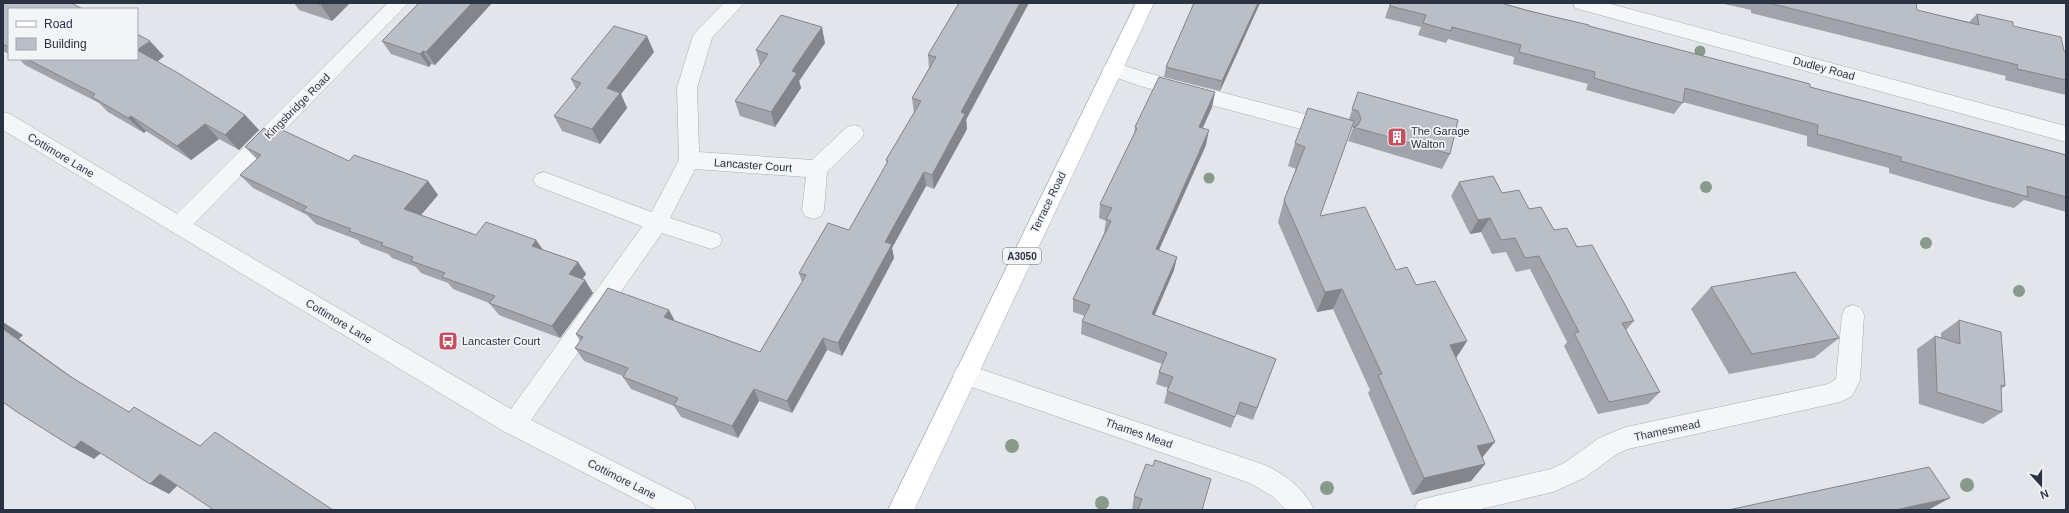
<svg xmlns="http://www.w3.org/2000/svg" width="2069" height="513" font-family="Helvetica,sans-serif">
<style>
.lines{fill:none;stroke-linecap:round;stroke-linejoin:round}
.service-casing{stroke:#a7acb4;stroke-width:1}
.minor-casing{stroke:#a7acb4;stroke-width:1}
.primary-casing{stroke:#a2a9b5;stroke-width:1}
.service{fill:#f5f6f8;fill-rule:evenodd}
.minor{fill:#f5f6f8;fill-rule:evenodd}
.primary{fill:#fff;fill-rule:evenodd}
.tree{fill:#889a89}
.wall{fill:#a0a3ab}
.shaded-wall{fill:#82858b}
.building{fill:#babec7;stroke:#82858b}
.labels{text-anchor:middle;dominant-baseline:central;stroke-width:3.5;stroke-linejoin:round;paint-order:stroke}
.shield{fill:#f2f4f7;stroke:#676d78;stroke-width:1}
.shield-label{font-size:10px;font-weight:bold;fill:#2b3342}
.street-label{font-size:11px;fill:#2b3342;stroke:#f2f4f7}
.poi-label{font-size:11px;fill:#2b3342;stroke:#f2f4f7;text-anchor:start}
</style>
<rect width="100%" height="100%" fill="#e2e5ea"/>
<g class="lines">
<g class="service-casing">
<g id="service">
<polygon points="1113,62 1144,72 1331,121 1338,123 1341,129 1338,135 1331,137 1140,86 1106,74 1103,69 1106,64"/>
<polygon points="544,172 665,217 668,223 665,229 657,232 537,186 533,180 537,174"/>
</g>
</g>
<g class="minor-casing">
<g id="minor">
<polygon points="388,3 408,3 194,224 511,409 649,217 679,160 677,88 693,35 724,3 744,3 712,38 697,88 699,152 812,160 847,127 854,125 861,127 864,133 861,139 827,172 824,210 821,216 813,219 805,216 802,210 806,177 695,169 670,218 719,234 722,240 719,246 711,249 662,233 531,420 692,501 696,510 657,510 505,432 3,130 3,112 10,114 177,214"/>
<polygon points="1573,3 1607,3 2066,126 2066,142 1582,10 1575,8"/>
<polygon points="1853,305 1861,308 1864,315 1860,380 1852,396 1840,402 1628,449 1617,454 1584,478 1553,492 1477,510 1414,510 1418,501 1427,498 1551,469 1566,462 1599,438 1626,427 1828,384 1836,379 1842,315 1845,308"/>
<path d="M965 364 1265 465C1286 475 1304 488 1314 510H1286L1272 496 1250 483 957 382 953 375 957 368Z"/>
</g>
</g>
<g class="primary-casing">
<polygon id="primary" points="1136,3 1154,3 914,510 888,510"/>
</g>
<use href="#service" class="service"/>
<use href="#minor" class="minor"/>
<use href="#primary" class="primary"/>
</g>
<g class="tree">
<circle cx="1700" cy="51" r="5.5"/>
<circle cx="1209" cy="178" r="5.5"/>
<circle cx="1706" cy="187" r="6"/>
<circle cx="1926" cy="243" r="6"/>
<circle cx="2019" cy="291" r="6"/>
<circle cx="1012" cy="446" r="7"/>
<circle cx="1967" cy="485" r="7"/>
<circle cx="1327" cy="488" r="7"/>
<circle cx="1102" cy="503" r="7"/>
</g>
<g class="wall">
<polygon points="3,3 9,9 9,54 3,51"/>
<polygon points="294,3 350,3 332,21 299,10"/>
<polygon points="419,3 492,3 435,65 431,64 429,67 391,54 382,41"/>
<polygon points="959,3 967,129 934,189 926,186 892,248 894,258 842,356 827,350 792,413 759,401 738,438 681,417 674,406 631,389 623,377 623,376 584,361 575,348 580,341 576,334 675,321 760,352 802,282 799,273 849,230 887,163 886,160 914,113 912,98 929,68 928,55"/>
<polygon points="1194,3 1260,3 1220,91 1164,77 1166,67"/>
<polygon points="1390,3 1501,3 1589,26 1810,87 2066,155 2066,212 2024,200 2014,208 1983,200 1889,173 1889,168 1807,146 1807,136 1683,102 1674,114 1586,90 1588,84 1513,64 1514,57 1448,39 1446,43 1418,35 1421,27 1385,18"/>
<polygon points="1720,3 1916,3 1917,10 1969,22 1977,14 2013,26 2064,51 2066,52 2066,95 2005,80 2006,76 1751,13 1751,10"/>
<polygon points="825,43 799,81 801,88 775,127 740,116 735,101 760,65 756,50"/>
<polygon points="654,52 621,94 627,108 600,144 562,131 554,116 576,89 571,79"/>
<polygon points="164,56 157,62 245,115 259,130 239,150 219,139 191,160 146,131 144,133 108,112 99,103 25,65 19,59 137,59"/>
<polygon points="1215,92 1212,107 1203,128 1206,145 1159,250 1177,257 1174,270 1155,315 1276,359 1253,420 1236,414 1231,428 1164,403 1168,388 1156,384 1159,372 1162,364 1081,334 1082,321 1085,316 1073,312 1073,299 1104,233 1106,221 1099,218 1100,204 1134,134 1135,127"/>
<polygon points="1358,92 1450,154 1442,169 1348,141 1353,128 1352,126 1320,216 1416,285 1467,341 1456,358 1482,458 1485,464 1471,481 1412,495 1368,393 1370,390 1333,309 1317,312 1278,222 1284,200 1296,169 1288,166 1295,143 1349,119"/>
<polygon points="274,134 349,161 428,181 438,195 421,215 476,235 536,240 543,250 578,262 586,274 582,279 585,280 593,293 560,338 499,315 489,303 453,289 448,283 421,273 416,267 392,258 388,254 361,244 358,240 316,224 307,215 253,188 240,175 257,159 245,147"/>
<polygon points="1459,182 1502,193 1529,209 1554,230 1577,247 1634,321 1626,330 1660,392 1648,404 1598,414 1564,346 1567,342 1530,269 1516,272 1506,252 1492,254 1481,232 1470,234 1451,196"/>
<polygon points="1711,287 1839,338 1814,358 1729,374 1691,309"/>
<polygon points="1959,320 2005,386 2001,389 2002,412 1983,424 1919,404 1917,349 1935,336 1941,338 1941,333"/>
<polygon points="1134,496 1202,510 1132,510"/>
</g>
<g class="shaded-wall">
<polygon points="323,3 350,3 332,21 321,5"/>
<polygon points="472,3 492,3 435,65 426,52"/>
<polygon points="1020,3 1029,3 966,120 967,129 934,189 932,175 961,112"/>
<polygon points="1258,3 1260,3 1220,91 1222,81"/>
<polygon points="822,27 825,43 799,81 801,88 775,127 771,112 792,71"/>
<polygon points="647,36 654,52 621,94 627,108 600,144 592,129 607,88"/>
<polygon points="150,41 164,56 152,66 137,50"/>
<polygon points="423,51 431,64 429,67 420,54"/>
<polygon points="1215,92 1212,107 1196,142 1199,127"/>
<polygon points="245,115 259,130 239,150 225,135"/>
<polygon points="131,116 146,131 144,133 128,118"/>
<polygon points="205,124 219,139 191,160 177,146"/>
<polygon points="1209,130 1206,145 1153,263 1156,249"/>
<polygon points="924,172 926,186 892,248 894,258 842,356 838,343 885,242"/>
<polygon points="428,181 438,195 415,222 404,209"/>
<polygon points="1490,218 1481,232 1470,234 1478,220"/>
<polygon points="536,240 545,253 532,246"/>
<polygon points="1177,257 1174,270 1149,327 1152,314"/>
<polygon points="578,262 586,274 577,287 569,274"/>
<polygon points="585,280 593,293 560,338 552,326"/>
<polygon points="1342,289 1333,309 1317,312 1325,292"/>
<polygon points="669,310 676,323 664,317"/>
<polygon points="3,322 23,335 19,339 90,390 71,377 3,329"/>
<polygon points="823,338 827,350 792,413 787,401"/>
<polygon points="1467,341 1454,361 1450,345"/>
<polygon points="754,389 759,401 738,438 732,426"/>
<polygon points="81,441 101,453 94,459 74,448"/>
<polygon points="1495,442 1481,459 1477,446"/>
<polygon points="1485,464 1471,481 1412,495 1424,478"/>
<polygon points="160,474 178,485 169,494 150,484"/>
<polygon points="1950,498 1930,509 1925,510 1895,510"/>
</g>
<g class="building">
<polygon points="3,3 71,3 83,9 9,9 9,47 3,44"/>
<polygon points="315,3 323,3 321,5"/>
<polygon points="419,3 472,3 426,52 423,51 420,54 382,41"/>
<polygon points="959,3 1020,3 961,112 965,114 932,175 924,172 885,242 892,244 838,343 823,338 787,401 754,389 732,426 674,405 678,398 623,377 628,368 575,348 583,337 576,334 608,288 669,310 664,317 760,352 806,275 799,273 828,223 849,230 888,161 886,160 921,101 912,98 936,57 928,55"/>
<polygon points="1194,3 1258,3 1222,81 1166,67"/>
<polygon points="1391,3 1501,3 1529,11 1589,25 1589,26 1810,84 1810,87 1948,123 2066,155 2066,197 2027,186 2028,197 1996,188 1901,161 1901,157 1817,134 1818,125 1685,88 1683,103 1594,78 1595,72 1519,52 1521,45 1452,27 1451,31 1423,23 1426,15 1390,6"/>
<polygon points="1769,3 1916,3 1917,10 1979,25 1977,14 2013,22 2013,26 2061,37 2064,51 2066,52 2066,80 2017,69 2018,65"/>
<polygon points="781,15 822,27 792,71 797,73 771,112 735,101 768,54 756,50"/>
<polygon points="614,26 647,36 607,88 620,93 592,129 554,116 581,83 571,79"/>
<polygon points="137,34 150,41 137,50 178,73 245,115 225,135 205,124 177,146 131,116 128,118 92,97 95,94 27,59 137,59"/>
<polygon points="1159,77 1215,92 1199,127 1209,130 1156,249 1177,257 1152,314 1276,359 1257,408 1240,402 1235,417 1167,391 1173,377 1159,372 1167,353 1082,321 1090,305 1073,299 1111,221 1106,219 1112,208 1100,204 1137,128 1135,127"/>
<polygon points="1358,92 1458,120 1450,154 1353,127 1358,125 1361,119 1358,111 1352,109"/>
<polygon points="1308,108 1354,121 1320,216 1365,207 1396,270 1407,267 1416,285 1435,281 1467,341 1450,345 1495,442 1477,446 1485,464 1424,478 1378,375 1382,374 1342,289 1325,292 1284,200 1305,147 1295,143"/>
<polygon points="264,128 274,134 280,129 349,161 354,155 428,181 404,209 476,235 486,222 536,240 532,246 578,262 569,274 585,280 552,326 489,303 495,296 442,277 445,273 411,261 413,257 381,245 383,243 349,231 351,229 303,211 307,207 240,175 261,155 245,147"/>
<polygon points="1493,176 1502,193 1519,190 1529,209 1541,207 1554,230 1567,228 1577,247 1592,245 1634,321 1622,323 1660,392 1609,402 1574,333 1579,332 1539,256 1525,258 1515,238 1501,240 1490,218 1478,220 1459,182"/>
<polygon points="1795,272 1839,338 1752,354 1711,287"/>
<polygon points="1959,320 2001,332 2005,386 2001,385 2002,412 1937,392 1935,336 1960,344"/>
<polygon points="3,329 71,377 129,412 134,407 200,446 215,432 333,510 214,510 160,474 150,484 81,441 74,448 17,412 3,402"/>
<polygon points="1155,460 1211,479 1202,510 1138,510 1142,499 1134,496 1146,464 1153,466"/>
<polygon points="1929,467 1950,498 1895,510 1728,510"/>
</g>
<defs>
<g id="building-square" transform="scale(1)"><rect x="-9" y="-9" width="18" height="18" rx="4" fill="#c94e5d" stroke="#f2f4f7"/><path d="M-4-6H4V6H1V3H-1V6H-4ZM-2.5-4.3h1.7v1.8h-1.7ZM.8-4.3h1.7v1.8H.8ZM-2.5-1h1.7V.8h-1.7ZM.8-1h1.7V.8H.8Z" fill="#fff"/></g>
<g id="bus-square" transform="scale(1)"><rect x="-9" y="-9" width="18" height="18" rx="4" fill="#c94e5d" stroke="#f2f4f7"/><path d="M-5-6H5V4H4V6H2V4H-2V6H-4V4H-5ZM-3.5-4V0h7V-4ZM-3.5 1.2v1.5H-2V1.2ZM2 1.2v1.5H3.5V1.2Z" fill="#fff"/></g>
</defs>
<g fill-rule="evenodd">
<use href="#building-square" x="1397" y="137"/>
<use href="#bus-square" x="448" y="341"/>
</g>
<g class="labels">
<rect class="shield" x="1003" y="248" width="38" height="16" rx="3"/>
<g class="shield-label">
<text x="1022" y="256">A3050</text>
</g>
<g class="street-label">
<text transform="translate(1824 68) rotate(15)">Dudley Road</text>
<text transform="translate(297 106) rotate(-45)">Kingsbridge Road</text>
<text transform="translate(61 155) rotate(31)">Cottimore Lane</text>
<text transform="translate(753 165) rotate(4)">Lancaster Court</text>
<text transform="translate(1048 202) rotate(-64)">Terrace Road</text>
<text transform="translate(339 321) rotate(31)">Cottimore Lane</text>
<text transform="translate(1667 430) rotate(-12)">Thamesmead</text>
<text transform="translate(1139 433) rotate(19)">Thames Mead</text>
<text transform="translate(622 479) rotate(27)">Cottimore Lane</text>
</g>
<g class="poi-label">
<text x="1411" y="131">The Garage<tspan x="1411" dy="13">Walton</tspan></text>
<text x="462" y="341">Lancaster Court</text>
</g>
</g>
<rect width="2069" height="513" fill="none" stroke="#2b3342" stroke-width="8"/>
<rect x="8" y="8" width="130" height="52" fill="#f2f4f7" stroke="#a2a7af"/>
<rect x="16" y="21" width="20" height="6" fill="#ffffff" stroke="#a2a7af"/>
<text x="44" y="28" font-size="12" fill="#2b3342">Road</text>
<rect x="16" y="38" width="20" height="12" fill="#babec7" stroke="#a2a7af"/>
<text x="44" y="48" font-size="12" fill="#2b3342">Building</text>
<g transform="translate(2041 485) rotate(159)" stroke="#f2f4f7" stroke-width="3" paint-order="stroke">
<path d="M0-3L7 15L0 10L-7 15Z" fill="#2b3342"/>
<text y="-6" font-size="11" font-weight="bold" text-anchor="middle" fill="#2b3342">N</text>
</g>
</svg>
